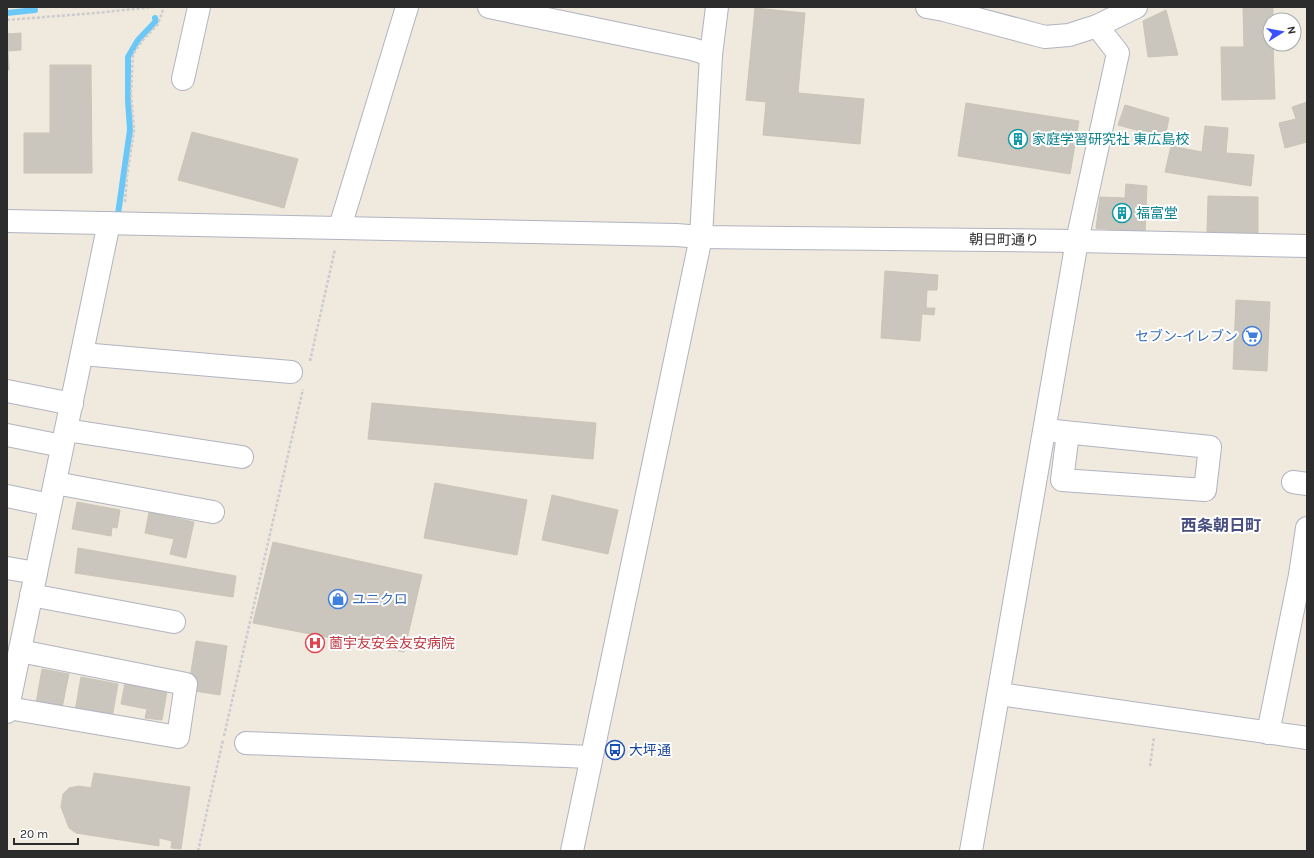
<svg xmlns="http://www.w3.org/2000/svg" width="1314" height="858" font-family="Karla,'Noto Sans JP',sans-serif">
<style>
.lines{fill:none;stroke-linecap:round;stroke-linejoin:round}
.stream{stroke:#69c8f8;stroke-width:6}
.building{fill:#cac5bd;stroke:#cbc5b7}
.minor-casing{stroke:#b2b3c1;stroke-width:24}
.path{stroke:#ccc;stroke-width:2.5;stroke-dasharray:3 2;stroke-linecap:butt}
.minor{stroke:#fff;stroke-width:22}
.labels{text-anchor:middle;dominant-baseline:central;stroke-width:4;stroke-linejoin:round;paint-order:stroke}
.culture-label{font-size:14px;fill:#0d838f;stroke:#fff;text-anchor:start}
.street-label{font-size:14px;fill:#2c2c2c;stroke:#fff}
.shop-label{font-size:14px;fill:#366cbe;stroke:#fff;text-anchor:end}
.health-label{font-size:14px;fill:#be3a42;stroke:#fff;text-anchor:start}
.transit-label{font-size:14px;fill:#164399;stroke:#fff;text-anchor:start}
.quarter-label{font-size:16px;font-weight:bold;fill:#484e81;stroke:#fff}
</style>
<rect width="100%" height="100%" fill="#efe9de"/>
<g class="lines">
<g class="stream">
<polyline points="7,13 35,10"/>
<polyline points="118,214 130,130 128,100 128,57 138,40 156,21 155,18"/>
</g>
</g>
<g class="building">
<polygon points="755,8 805,13 798,93 864,99 860,144 763,135 766,102 746,100"/>
<polygon points="1243,8 1273,8 1273,20 1270,20 1270,44 1273,44 1275,99 1222,100 1221,47 1244,47"/>
<polygon points="1166,10 1178,55 1148,57 1143,21"/>
<polygon points="7,25 8,34 21,33 21,50 8,51 9,70 7,70"/>
<polygon points="50,65 91,65 92,173 24,173 24,133 50,133"/>
<polygon points="1307,102 1307,142 1285,148 1279,123 1296,119 1292,107"/>
<polygon points="966,103 1079,121 1070,174 958,156"/>
<polygon points="1125,105 1169,118 1165,138 1118,125"/>
<polygon points="1205,126 1228,128 1226,153 1254,155 1251,186 1165,172 1171,146 1202,152"/>
<polygon points="192,132 298,159 284,208 178,180"/>
<polygon points="1126,184 1147,186 1145,233 1096,228 1100,197 1125,198"/>
<polygon points="1208,196 1258,197 1258,233 1207,232"/>
<polygon points="885,271 938,275 937,290 927,290 926,308 935,308 934,315 922,314 920,341 881,338"/>
<polygon points="1236,300 1270,302 1267,371 1233,369"/>
<polygon points="372,403 596,423 593,459 368,439"/>
<polygon points="435,483 527,500 517,555 424,538"/>
<polygon points="552,495 618,510 608,554 542,540"/>
<polygon points="77,502 120,510 117,528 112,527 111,536 72,529"/>
<polygon points="149,512 194,522 186,558 170,554 174,539 145,533"/>
<polygon points="273,542 422,575 404,652 253,623"/>
<polygon points="78,548 236,576 233,597 75,573"/>
<polygon points="196,641 227,646 220,695 188,690"/>
<polygon points="42,669 69,674 62,708 36,703"/>
<polygon points="81,677 118,684 112,718 75,711"/>
<polygon points="125,683 167,691 162,720 145,718 147,709 121,704"/>
<polygon points="94,773 190,787 181,849 171,848 172,841 159,838 159,846 76,833 69,828 61,807 63,794 69,788 79,786 91,788"/>
</g>
<g class="lines">
<g class="minor-casing">
<g id="minor">
<polyline points="489,7 692,49 711,55"/>
<polyline points="927,7 944,10 1045,37 1069,35 1097,26 1136,7"/>
<polyline points="183,79 199,7"/>
<polyline points="7,221 676,235 701,237 1077,241 1307,246"/>
<polyline points="340,227 407,7"/>
<polyline points="82,354 291,372"/>
<polyline points="7,391 72,404"/>
<polyline points="66,430 242,457"/>
<polyline points="1045,430 1210,447 1205,490 1062,480 1068,433"/>
<polyline points="7,435 62,446"/>
<polyline points="1293,482 1307,484"/>
<polyline points="55,483 213,512"/>
<polyline points="7,496 50,505"/>
<polyline points="7,568 36,573"/>
<polyline points="31,595 174,622"/>
<polyline points="999,694 1307,738"/>
<polyline points="8,708 178,737 186,684 20,651"/>
<polyline points="7,712 109,223"/>
<polyline points="1268,733 1300,575 1307,528"/>
<polyline points="246,743 591,757"/>
<polyline points="572,851 701,237 711,55 717,7"/>
<polyline points="971,851 1077,241 1118,53 1097,26"/>
</g>
</g>
<g class="path">
<polyline points="7,20 96,13 153,7"/>
<polyline points="125,202 127,176 134,130 131,94 133,54 142,41 158,24 164,7"/>
<polyline points="310,361 335,249"/>
<polyline points="224,736 303,389"/>
<polyline points="1150,766 1154,737"/>
<polyline points="198,851 223,740"/>
</g>
<use href="#minor" class="minor"/>
</g>
<defs>
<g id="building-ring" transform="scale(1)"><circle r="9.5" fill="#fff" stroke="#0f9aa8" stroke-width="1.5"/><path d="M-4-6H4V6H1V3H-1V6H-4ZM-2.5-4.3h1.7v1.8h-1.7ZM.8-4.3h1.7v1.8H.8ZM-2.5-1h1.7V.8h-1.7ZM.8-1h1.7V.8H.8Z" fill="#0f9aa8"/></g>
<g id="supermarket-ring" transform="scale(1)"><circle r="9.5" fill="#fff" stroke="#3f7fe0" stroke-width="1.5"/><path d="M-6-5.5h2.5l.6 2H6L4.5 2H-2.5L-4.4-4H-6ZM-1.5 3.2a1.3 1.3 0 1 0 .1 0ZM3 3.2a1.3 1.3 0 1 0 .1 0Z" fill="#3f7fe0"/></g>
<g id="shop-ring" transform="scale(1)"><circle r="9.5" fill="#fff" stroke="#3f7fe0" stroke-width="1.5"/><path d="M-5-2.5h2.3a2.7 3.5 0 0 1 5.4 0H5L5.5 6h-11ZM-1.5-2.5h3a1.5 2.3 0 0 0-3 0Z" fill="#3f7fe0"/></g>
<g id="hospital-ring" transform="scale(1)"><circle r="9.5" fill="#fff" stroke="#e0444e" stroke-width="1.5"/><path d="M-5-5h3v3.5h4V-5h3V5h-3V1.5h-4V5h-3Z" fill="#e0444e"/></g>
<g id="bus-ring" transform="scale(1)"><circle r="9.5" fill="#fff" stroke="#1a4fb4" stroke-width="1.5"/><path d="M-5-6H5V4H4V6H2V4H-2V6H-4V4H-5ZM-3.5-4V0h7V-4ZM-3.5 1.2v1.5H-2V1.2ZM2 1.2v1.5H3.5V1.2Z" fill="#1a4fb4"/></g>
</defs>
<g fill-rule="evenodd">
<use href="#building-ring" x="1018" y="139"/>
<use href="#building-ring" x="1122" y="213"/>
<use href="#supermarket-ring" x="1252" y="336"/>
<use href="#shop-ring" x="338" y="599"/>
<use href="#hospital-ring" x="315" y="643"/>
<use href="#bus-ring" x="615" y="750"/>
</g>
<g class="labels">
<g class="culture-label">
<text x="1032" y="139">家庭学習研究社 東広島校</text>
<text x="1136" y="213">福富堂</text>
</g>
<g class="street-label">
<text transform="translate(1004 240) rotate(1)">朝日町通り</text>
</g>
<g class="shop-label">
<text x="1238" y="336">セブン-イレブン</text>
<text x="352" y="599" text-anchor="start">ユニクロ</text>
</g>
<g class="health-label">
<text x="329" y="643">薗宇友安会友安病院</text>
</g>
<g class="transit-label">
<text x="629" y="750">大坪通</text>
</g>
<g class="quarter-label">
<text x="1221" y="525">西条朝日町</text>
</g>
</g>
<rect width="1314" height="858" fill="none" stroke="#2c2c2c" stroke-width="16"/>
<g transform="translate(1282 32) rotate(79)"><circle r="19" fill="#ffffff" stroke="#ababab"/>
<path d="M0-3L7 15L0 10L-7 15Z" fill="#3a51ff"/>
<text y="-6" font-size="11" font-weight="bold" text-anchor="middle" fill="#2c2c2c">N</text>
</g>
<path d="M14 838v6h64v-6" fill="none" stroke="#2c2c2c" stroke-width="2"/>
<text x="20" y="838" font-size="12" fill="#2c2c2c" stroke="#ffffff" stroke-width="3" paint-order="stroke">20 m</text>
</svg>
